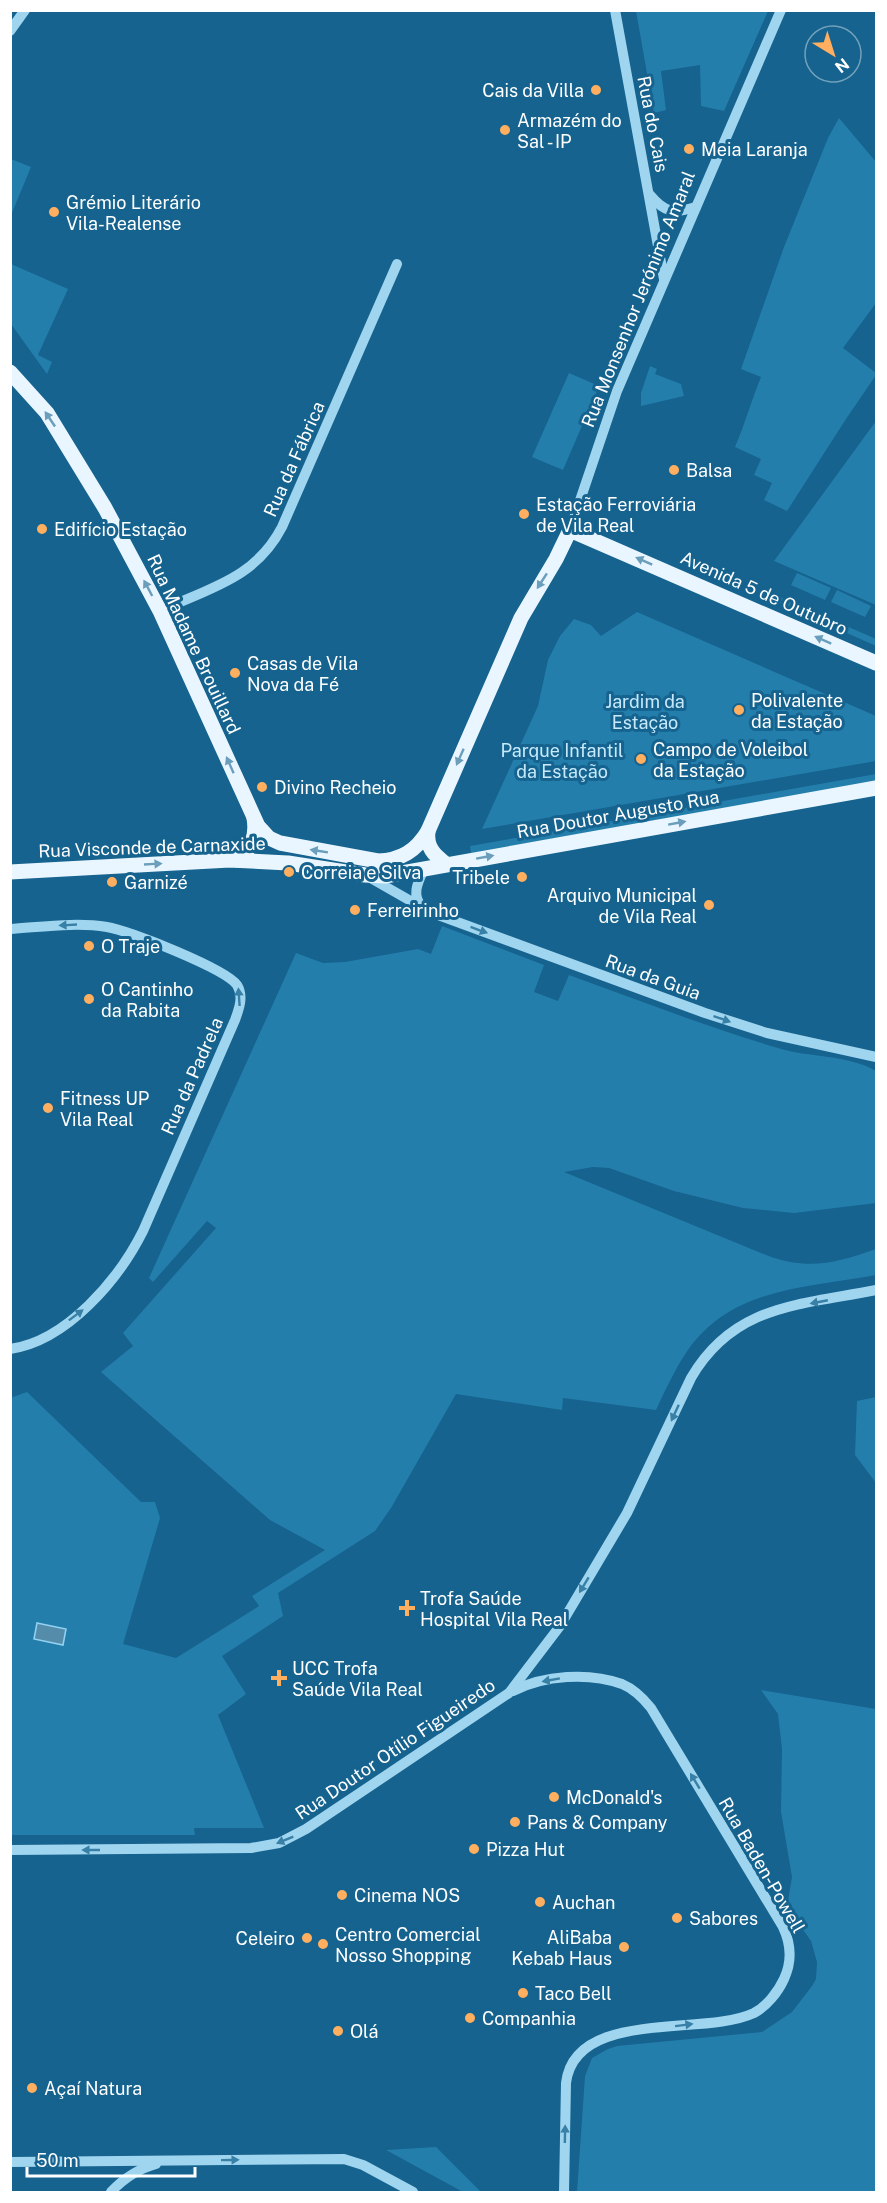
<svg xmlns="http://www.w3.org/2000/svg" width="887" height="2203" font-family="'Public Sans',sans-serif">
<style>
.green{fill:#247eab}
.water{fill:#548caa;stroke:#92d3f3;stroke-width:1.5}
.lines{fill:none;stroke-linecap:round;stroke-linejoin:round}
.minor{stroke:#a0d5f0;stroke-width:10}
.major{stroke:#e9f6ff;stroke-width:15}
.oneway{fill:#6a9ebb}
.oneway2{fill:#3880a6}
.poi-dot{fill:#ffaf5f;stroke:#15638e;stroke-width:2}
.labels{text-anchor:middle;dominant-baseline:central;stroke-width:6;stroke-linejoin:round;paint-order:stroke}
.poi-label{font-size:18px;fill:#fff;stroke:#15638e;text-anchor:start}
.street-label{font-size:18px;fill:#fff;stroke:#15638e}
.park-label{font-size:18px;fill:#c6eafc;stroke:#15638e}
</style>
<rect width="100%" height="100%" fill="#15638e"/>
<g class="green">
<polygon points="636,11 768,11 724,111 701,106 700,65 661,71 666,110 654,113"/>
<path d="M839 118 876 162V303L843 348 876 373V375L846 419 787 511 764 500 772 483 754 475 761 459 735 447C745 424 751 401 761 377L741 369 784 247 828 138Z"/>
<polygon points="11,159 31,167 11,215"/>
<polygon points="11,264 68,289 38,355 52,362 47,374 11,324"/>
<polygon points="650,366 657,369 655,374 681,384 684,396 641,406 641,393"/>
<polygon points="569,373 599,386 563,470 532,457"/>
<polygon points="876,421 876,605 774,561"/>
<polygon points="797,573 831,588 825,600 791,585"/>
<polygon points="837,590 871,606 865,617 831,602"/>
<polygon points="769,592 876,639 876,646 766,597"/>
<polygon points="637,612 876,716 876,761 482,829 538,706 548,660 560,636 574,619 591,625 601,636"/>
<polygon points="876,774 876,781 471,853 470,846"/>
<path d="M442 926 544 965 534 992 558 1001 569 975C638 1000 707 1027 778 1048 810 1058 847 1054 876 1071V1203L794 1213 743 1208 674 1191 609 1168 593 1167 564 1172 766 1255C808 1271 836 1263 876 1249V1275C806 1288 730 1287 686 1353 674 1371 665 1391 656 1410L563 1398 562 1410 456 1394 391 1508 375 1531 278 1593 283 1616 222 1656 246 1694 218 1715 264 1828H194L195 1835H11L10 1398 27 1392 141 1502H155L160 1518 123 1644 176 1658 259 1606 252 1596 325 1550 270 1520 101 1372 133 1346 123 1333 216 1228 207 1221 153 1282 149 1278 296 953 323 963 345 962 418 949 431 954Z"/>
<polygon points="876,1397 876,1483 855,1455 857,1401"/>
<polygon points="761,1690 876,1709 876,2192 577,2192 585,2076 592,2058 608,2049 617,2046 762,2032 792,2012 812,1986 816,1979 817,1962 811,1941 787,1907 792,1877 781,1812 782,1749 778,1714"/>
<polygon points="436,2147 481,2192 463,2192 386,2150"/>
</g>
<polygon class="water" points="37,1623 66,1629 63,1645 34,1639"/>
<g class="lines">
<g class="minor">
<polyline points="615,10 664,279"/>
<polyline points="10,31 25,10"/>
<path d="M650 195C665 213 674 214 696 207"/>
<polyline points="570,530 617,391 781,10"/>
<path d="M160 611C209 588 255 579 282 527L397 264"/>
<polyline points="367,876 430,912 705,1013 767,1033 876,1057"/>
<path d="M422 907C411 895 418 882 424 869"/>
<path d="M10 929C42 927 76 922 107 927 128 930 226 969 237 985 244 996 239 1009 235 1020L143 1231C119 1279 67 1341 10 1349"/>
<path d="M513 1691C544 1675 589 1672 622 1684 634 1689 643 1698 651 1708L783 1927C791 1944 792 1962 784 1979 778 1992 767 2006 754 2013 703 2037 575 2008 566 2083L564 2192"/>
<path d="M10 1850 251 1848 279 1843 306 1829 509 1693 560 1626 627 1513 691 1378C734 1304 801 1305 876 1290"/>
<polyline points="10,2162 344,2159 363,2165 413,2192"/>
<path d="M111 2192C123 2179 138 2169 156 2164"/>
</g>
<g class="major">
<path d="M10 372 47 413 105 508 160 611 258 826 269 838 280 843 378 861C401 860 416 851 428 831L521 618 556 559 570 530 876 663"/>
<path d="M428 831C426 847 434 855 446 864"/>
<path d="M237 860C252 849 257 836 254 818"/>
<polyline points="10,872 230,860 288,863 365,875 385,876 876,788"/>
</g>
</g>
<defs><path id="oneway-solid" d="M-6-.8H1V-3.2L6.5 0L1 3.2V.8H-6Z" transform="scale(1.5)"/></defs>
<g class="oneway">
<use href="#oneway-solid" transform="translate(50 419) rotate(-124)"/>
<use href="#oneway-solid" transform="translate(644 561) rotate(-156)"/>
<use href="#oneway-solid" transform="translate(542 581) rotate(123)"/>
<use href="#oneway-solid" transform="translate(148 588) rotate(-118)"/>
<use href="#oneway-solid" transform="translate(823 640) rotate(-156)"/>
<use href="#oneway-solid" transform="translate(460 757) rotate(114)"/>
<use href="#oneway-solid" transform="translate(230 765) rotate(-114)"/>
<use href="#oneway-solid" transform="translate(677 823) rotate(-10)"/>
<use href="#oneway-solid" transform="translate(319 851) rotate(-171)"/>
<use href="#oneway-solid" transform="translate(485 857) rotate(-10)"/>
<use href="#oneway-solid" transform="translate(153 864) rotate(-3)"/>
</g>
<g class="oneway2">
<use href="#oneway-solid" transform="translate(68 925) rotate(177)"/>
<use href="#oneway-solid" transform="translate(479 930) rotate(20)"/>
<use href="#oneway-solid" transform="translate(239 997) rotate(-94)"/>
<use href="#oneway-solid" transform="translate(722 1019) rotate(19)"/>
<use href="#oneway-solid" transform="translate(819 1302) rotate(169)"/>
<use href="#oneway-solid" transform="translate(76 1315) rotate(-37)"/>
<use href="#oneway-solid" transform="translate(675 1413) rotate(115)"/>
<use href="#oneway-solid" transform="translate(584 1585) rotate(121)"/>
<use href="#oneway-solid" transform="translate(551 1680) rotate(170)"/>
<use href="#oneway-solid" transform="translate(695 1781) rotate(-121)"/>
<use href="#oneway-solid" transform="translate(285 1840) rotate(158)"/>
<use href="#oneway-solid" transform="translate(91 1850) rotate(180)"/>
<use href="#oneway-solid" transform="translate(684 2025) rotate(-7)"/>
<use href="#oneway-solid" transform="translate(565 2134) rotate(-89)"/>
<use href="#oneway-solid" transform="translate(230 2160) rotate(-1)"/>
</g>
<g class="poi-dot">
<circle cx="596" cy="90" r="6"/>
<circle cx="505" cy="130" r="6"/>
<circle cx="689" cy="149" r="6"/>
<circle cx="54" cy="212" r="6"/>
<circle cx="674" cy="470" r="6"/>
<circle cx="524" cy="514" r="6"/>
<circle cx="42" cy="529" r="6"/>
<circle cx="235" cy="673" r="6"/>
<circle cx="739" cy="710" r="6"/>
<circle cx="641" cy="759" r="6"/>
<circle cx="262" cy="787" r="6"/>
<circle cx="289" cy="872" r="6"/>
<circle cx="522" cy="877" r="6"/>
<circle cx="112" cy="882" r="6"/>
<circle cx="709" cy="905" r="6"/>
<circle cx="355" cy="910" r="6"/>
<circle cx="89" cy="946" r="6"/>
<circle cx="89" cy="999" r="6"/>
<circle cx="48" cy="1108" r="6"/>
<path d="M404 1599h6v6h6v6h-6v6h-6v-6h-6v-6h6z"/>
<path d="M276 1669h6v6h6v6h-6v6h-6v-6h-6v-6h6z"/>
<circle cx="554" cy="1797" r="6"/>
<circle cx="515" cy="1822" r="6"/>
<circle cx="474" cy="1849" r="6"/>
<circle cx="342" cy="1895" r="6"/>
<circle cx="540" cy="1902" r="6"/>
<circle cx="677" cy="1918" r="6"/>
<circle cx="307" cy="1938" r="6"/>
<circle cx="323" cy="1944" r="6"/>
<circle cx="624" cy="1947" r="6"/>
<circle cx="523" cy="1993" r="6"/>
<circle cx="470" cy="2018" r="6"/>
<circle cx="338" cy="2031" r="6"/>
<circle cx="32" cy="2088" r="6"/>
</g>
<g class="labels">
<g class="poi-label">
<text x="584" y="90" text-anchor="end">Cais da Villa</text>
<text x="517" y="120">Armazém do<tspan x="517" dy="21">Sal - IP</tspan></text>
<text x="701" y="149">Meia Laranja</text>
<text x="66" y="202">Grémio Literário<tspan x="66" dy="21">Vila-Realense</tspan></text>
<text x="686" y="470">Balsa</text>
<text x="536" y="504">Estação Ferroviária<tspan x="536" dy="21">de Vila Real</tspan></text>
<text x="54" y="529">Edifício Estação</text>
<text x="247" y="663">Casas de Vila<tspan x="247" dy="21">Nova da Fé</tspan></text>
<text x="751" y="700">Polivalente<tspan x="751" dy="21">da Estação</tspan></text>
<text x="653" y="749">Campo de Voleibol<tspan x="653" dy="21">da Estação</tspan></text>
<text x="274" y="787">Divino Recheio</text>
<text x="301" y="872">Correia e Silva</text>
<text x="510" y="877" text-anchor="end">Tribele</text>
<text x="124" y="882">Garnizé</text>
<text x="697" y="895" text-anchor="end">Arquivo Municipal<tspan x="697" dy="21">de Vila Real</tspan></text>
<text x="367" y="910">Ferreirinho</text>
<text x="101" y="946">O Traje</text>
<text x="101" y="989">O Cantinho<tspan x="101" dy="21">da Rabita</tspan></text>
<text x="60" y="1098">Fitness UP<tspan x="60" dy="21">Vila Real</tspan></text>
<text x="420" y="1598">Trofa Saúde<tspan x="420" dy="21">Hospital Vila Real</tspan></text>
<text x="292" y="1668">UCC Trofa<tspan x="292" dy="21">Saúde Vila Real</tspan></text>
<text x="566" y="1797">McDonald's</text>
<text x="527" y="1822">Pans &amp; Company</text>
<text x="486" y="1849">Pizza Hut</text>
<text x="354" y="1895">Cinema NOS</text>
<text x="552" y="1902">Auchan</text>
<text x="689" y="1918">Sabores</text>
<text x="335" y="1934">Centro Comercial<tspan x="335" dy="21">Nosso Shopping</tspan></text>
<text x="612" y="1937" text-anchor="end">AliBaba<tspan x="612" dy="21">Kebab Haus</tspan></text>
<text x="295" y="1938" text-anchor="end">Celeiro</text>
<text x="535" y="1993">Taco Bell</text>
<text x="482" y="2018">Companhia</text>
<text x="350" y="2031">Olá</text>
<text x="44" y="2088">Açaí Natura</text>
</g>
<g class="street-label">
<text transform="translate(653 124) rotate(79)">Rua do Cais</text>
<text transform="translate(638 299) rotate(-68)">Rua Monsenhor Jerónimo Amaral</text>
<text transform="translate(294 459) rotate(-66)">Rua da Fábrica</text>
<text transform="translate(764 593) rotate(24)">Avenida 5 de Outubro</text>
<text transform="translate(194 644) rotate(65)">Rua Madame Brouillard</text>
<text transform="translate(618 814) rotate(-10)">Rua Doutor Augusto Rua</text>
<text transform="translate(152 847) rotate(-2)">Rua Visconde de Carnaxide</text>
<text transform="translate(653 977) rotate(20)">Rua da Guia</text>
<text transform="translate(192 1076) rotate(-66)">Rua da Padrela</text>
<text transform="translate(395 1749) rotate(-34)">Rua Doutor Otílio Figueiredo</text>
<text transform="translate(762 1865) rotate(60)">Rua Baden-Powell</text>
</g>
<g class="park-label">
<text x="645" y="701">Jardim da<tspan x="645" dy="21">Estação</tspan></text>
<text x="562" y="750">Parque Infantil<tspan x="562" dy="21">da Estação</tspan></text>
</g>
</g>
<rect width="887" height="2203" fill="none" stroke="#ffffff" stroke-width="24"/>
<g transform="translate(833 54) rotate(142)"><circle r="28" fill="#15638e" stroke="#73a1bb" stroke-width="1.5"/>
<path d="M0-4.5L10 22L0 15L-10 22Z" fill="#ffaf5f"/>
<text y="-9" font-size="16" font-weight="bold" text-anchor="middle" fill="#ffffff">N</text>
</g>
<path d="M27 2167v9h168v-9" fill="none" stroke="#ffffff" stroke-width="3"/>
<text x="36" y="2167" font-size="18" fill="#ffffff" stroke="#15638e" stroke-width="4.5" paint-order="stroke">50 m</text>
</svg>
